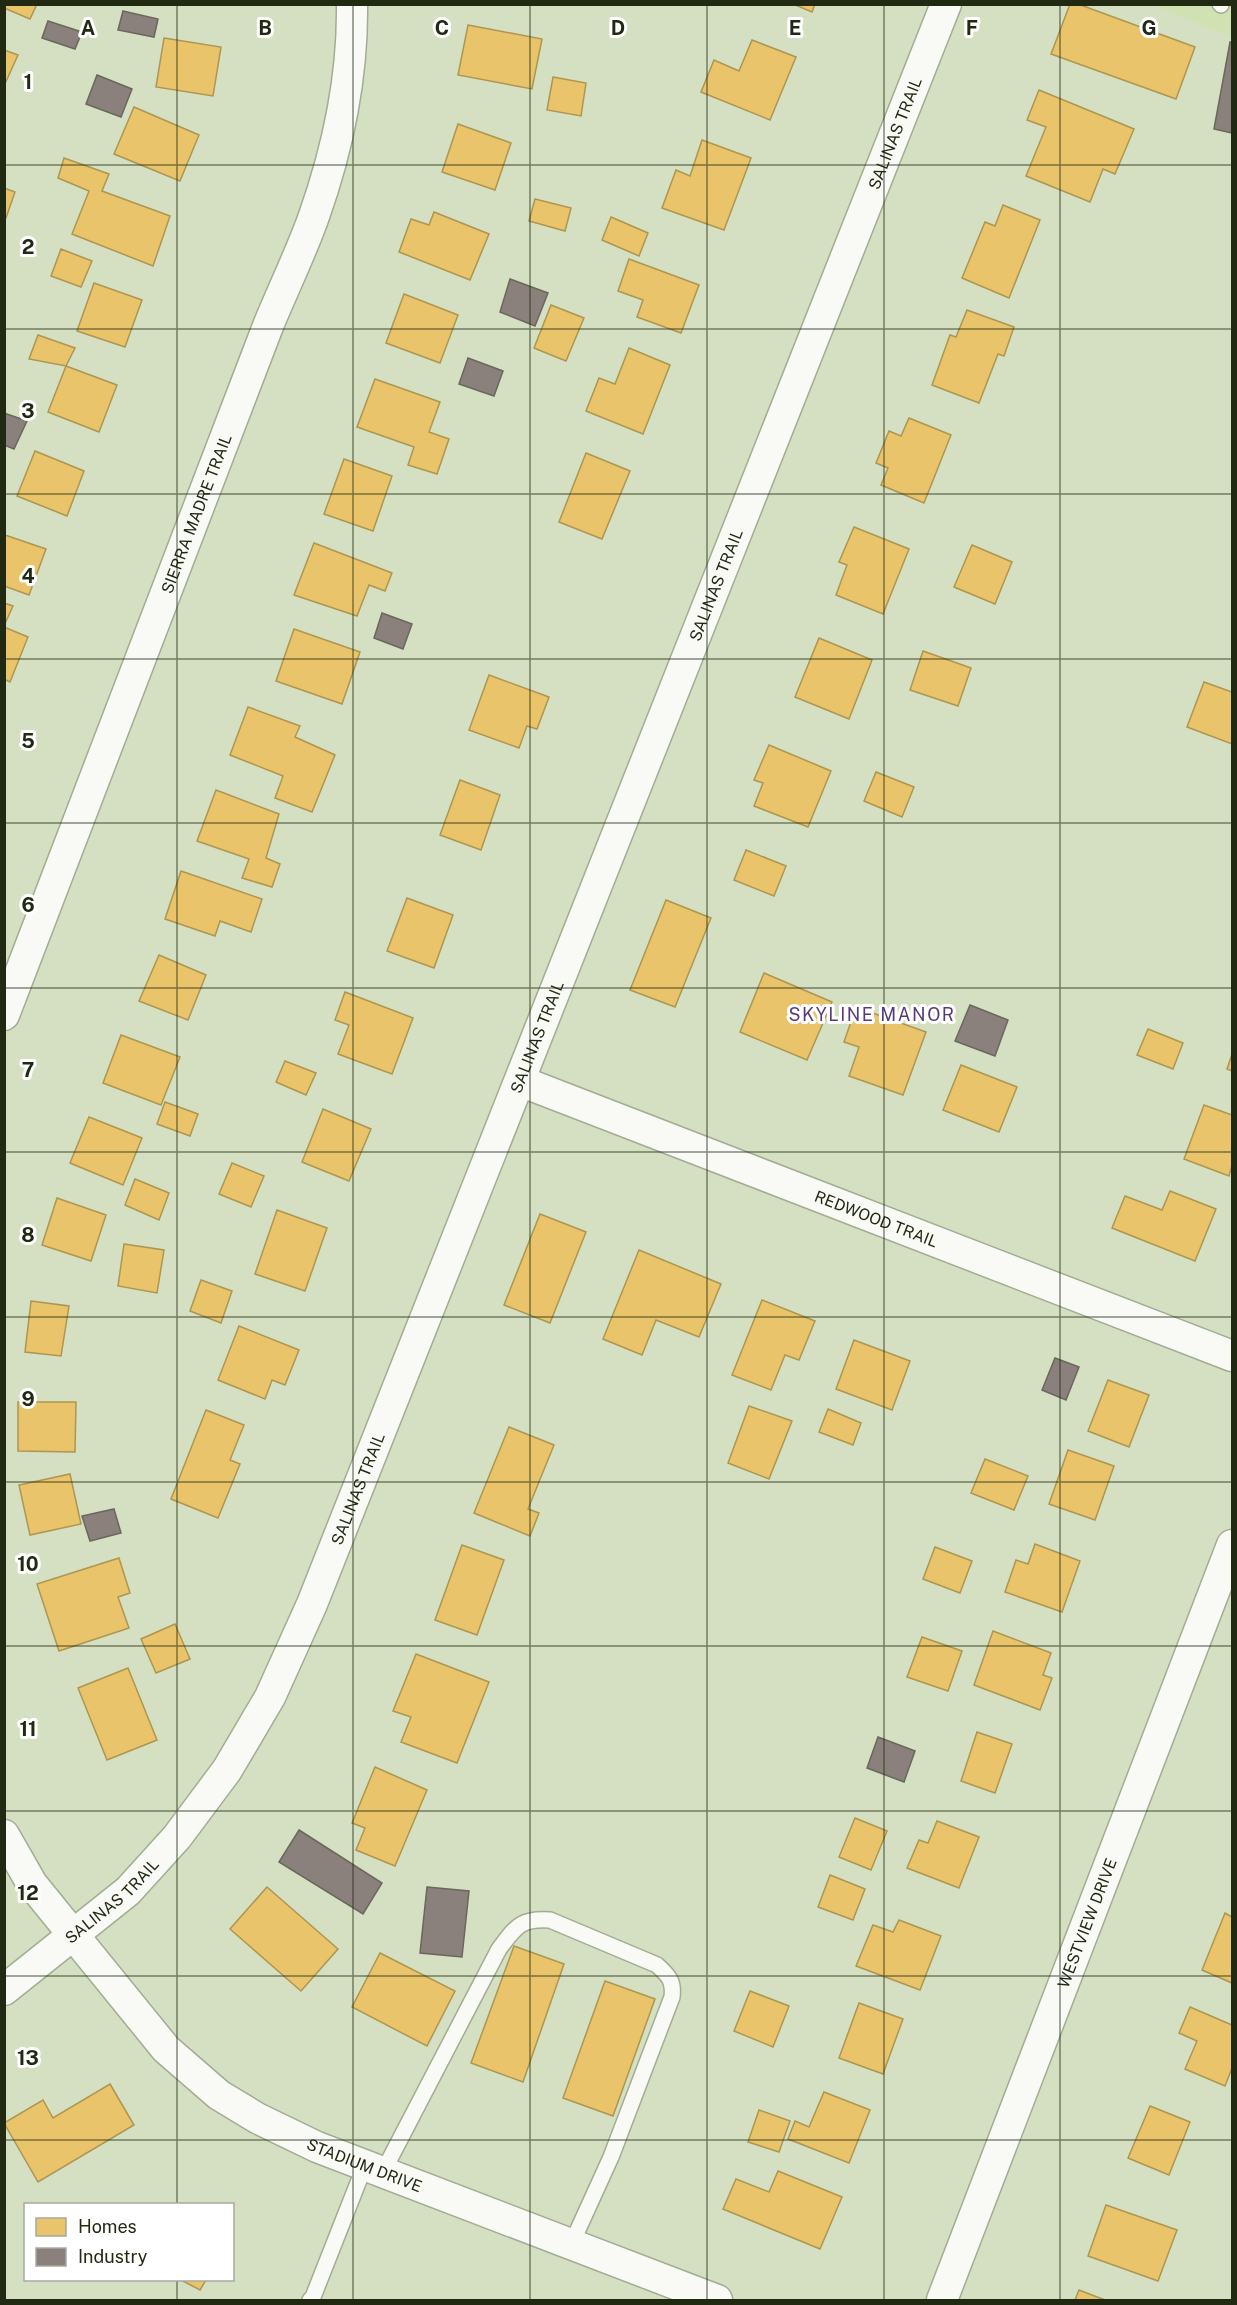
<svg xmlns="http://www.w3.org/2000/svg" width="1237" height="2305" font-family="'Public Sans',sans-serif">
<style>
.built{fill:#d0e2b1}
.homes{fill:#e9c46a;stroke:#ad9650;stroke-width:1.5}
.industry{fill:#8a817c;stroke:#6a675c;stroke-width:1.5}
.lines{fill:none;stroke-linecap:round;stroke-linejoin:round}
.service-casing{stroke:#a2ac93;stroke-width:18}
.minor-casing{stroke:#a2ac93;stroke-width:33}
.service{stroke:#f9faf6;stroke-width:15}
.minor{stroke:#f9faf6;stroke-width:30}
.grid{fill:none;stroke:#212913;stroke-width:1.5;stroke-opacity:0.55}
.labels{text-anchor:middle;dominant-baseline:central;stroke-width:6;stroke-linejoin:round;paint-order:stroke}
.street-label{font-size:16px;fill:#212913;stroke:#fff}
.neighbourhood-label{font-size:18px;letter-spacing:1.5px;fill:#573b76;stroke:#fff}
.grid-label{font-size:20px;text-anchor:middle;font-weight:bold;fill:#212913;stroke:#fff;stroke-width:6;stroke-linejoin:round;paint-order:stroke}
</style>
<rect width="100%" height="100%" fill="#d4e0c1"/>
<polygon class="built" points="1154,5 1232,5 1232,37"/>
<g class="homes">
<polygon points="4,4 37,4 30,19 4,8"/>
<polygon points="793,4 815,4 812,12"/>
<polygon points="1070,4 1078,4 1195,47 1176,99 1051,54"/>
<polygon points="468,25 542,39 532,89 458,75"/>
<polygon points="164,38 221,47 213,96 156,87"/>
<polygon points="752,40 796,57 770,120 701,92 714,60 739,71"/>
<polygon points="4,50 18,55 4,86"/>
<polygon points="553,77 586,83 581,116 547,110"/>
<polygon points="1039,90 1134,129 1115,174 1103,169 1090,202 1026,176 1046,127 1027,120"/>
<polygon points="134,107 199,135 180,181 114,154"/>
<polygon points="458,124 511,143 495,190 442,172"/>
<polygon points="702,140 751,158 724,230 662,208 676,170 690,176"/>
<polygon points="64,158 109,174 102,191 170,216 153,266 72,234 89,191 58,178"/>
<polygon points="4,188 15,192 6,218 4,217"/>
<polygon points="535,199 571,208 565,231 529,221"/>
<polygon points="1003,205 1040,220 1009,298 962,278 985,222 995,226"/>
<polygon points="434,212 489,234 470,280 399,252 411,219 429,225"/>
<polygon points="611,217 648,233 639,256 602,240"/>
<polygon points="61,249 92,261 81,287 51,276"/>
<polygon points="629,259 699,285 681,333 637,317 643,300 618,291"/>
<polygon points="94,283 142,300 125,347 77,331"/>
<polygon points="404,294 458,315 440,363 386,343"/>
<polygon points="551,305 584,318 566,361 534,348"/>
<polygon points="967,310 1014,327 1004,356 998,354 979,403 932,385 950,335 956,337"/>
<polygon points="38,335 75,348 66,366 29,359"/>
<polygon points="629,348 670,365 643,434 586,411 599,378 615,384"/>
<polygon points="66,366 117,385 99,432 48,412"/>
<polygon points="375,379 440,402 429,432 449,439 437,474 408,465 414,447 357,427"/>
<polygon points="909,418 951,435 924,503 881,485 888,468 876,463 889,431 901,436"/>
<polygon points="35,451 84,471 67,516 17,496"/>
<polygon points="586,453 630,471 602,539 559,522"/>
<polygon points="344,459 392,476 373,531 324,514"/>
<polygon points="854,527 909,549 883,614 836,595 847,565 839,562"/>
<polygon points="5,535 46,549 29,595 4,586"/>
<polygon points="314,543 392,573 385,591 369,585 357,616 294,595"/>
<polygon points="972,545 1012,562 995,604 954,587"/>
<polygon points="4,603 13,606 4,626"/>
<polygon points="4,627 28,637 10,682 4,679"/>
<polygon points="294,629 360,652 342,704 276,681"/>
<polygon points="819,638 872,660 849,719 795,697"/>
<polygon points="923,651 971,668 958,706 910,690"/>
<polygon points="489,675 549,697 537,729 527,726 519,748 469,730"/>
<polygon points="1204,682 1232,692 1232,744 1187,727"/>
<polygon points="248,707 300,726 295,737 335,755 312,812 275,798 283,776 230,755"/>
<polygon points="769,745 831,771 808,827 754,806 763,783 754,780"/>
<polygon points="876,772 914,787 902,817 864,801"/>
<polygon points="460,780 500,795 481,850 440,835"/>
<polygon points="216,790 279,814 266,858 280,864 272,887 242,878 249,859 197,841"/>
<polygon points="746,850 786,866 774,896 734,880"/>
<polygon points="181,871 262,899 251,932 220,921 215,936 165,919"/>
<polygon points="407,898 453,915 434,968 387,951"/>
<polygon points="666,900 711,918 675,1007 630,990"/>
<polygon points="159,955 206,975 188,1020 139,1001"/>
<polygon points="764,973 832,1002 807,1060 740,1032"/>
<polygon points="345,992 413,1018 392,1074 338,1054 349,1025 335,1020"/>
<polygon points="856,1007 926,1032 903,1095 849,1076 859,1047 844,1042"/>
<polygon points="1148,1029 1183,1043 1173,1069 1137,1055"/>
<polygon points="121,1035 180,1057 161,1105 103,1083"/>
<polygon points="1232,1054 1232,1071 1227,1069"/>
<polygon points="285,1061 316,1073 306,1095 276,1082"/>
<polygon points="961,1065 1017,1087 999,1132 943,1110"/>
<polygon points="165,1102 198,1114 190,1136 157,1124"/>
<polygon points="1204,1105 1232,1115 1232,1165 1229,1176 1184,1159"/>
<polygon points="323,1109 371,1129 349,1181 302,1162"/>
<polygon points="89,1117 142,1138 123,1185 70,1163"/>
<polygon points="232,1163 264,1176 251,1207 219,1194"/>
<polygon points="135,1179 169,1193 159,1220 125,1205"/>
<polygon points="1170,1191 1216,1209 1195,1261 1112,1228 1125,1196 1162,1210"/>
<polygon points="57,1198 106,1215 91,1261 42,1245"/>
<polygon points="277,1210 327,1228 305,1291 255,1274"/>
<polygon points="540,1214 586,1232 550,1323 504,1305"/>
<polygon points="124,1244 164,1250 157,1293 118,1286"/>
<polygon points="639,1250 721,1284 699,1337 656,1320 642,1355 603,1339"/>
<polygon points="201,1280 232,1291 221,1323 190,1311"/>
<polygon points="762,1300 815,1321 799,1360 785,1355 771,1390 732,1375"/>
<polygon points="31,1301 69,1306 61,1356 25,1352"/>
<polygon points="239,1326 299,1350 285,1385 272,1380 265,1399 218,1380"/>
<polygon points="854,1340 910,1361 892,1410 836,1389"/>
<polygon points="1108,1380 1149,1395 1129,1447 1088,1431"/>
<polygon points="18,1402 76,1402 75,1452 18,1451"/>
<polygon points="749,1406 792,1421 769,1479 728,1463"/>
<polygon points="828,1409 861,1423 853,1445 819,1432"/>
<polygon points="206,1410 244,1425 230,1460 240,1464 218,1518 171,1499"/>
<polygon points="509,1427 554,1445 528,1509 539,1513 530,1536 474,1513"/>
<polygon points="1068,1450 1114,1466 1095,1520 1049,1504"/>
<polygon points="985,1459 1028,1476 1014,1510 971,1493"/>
<polygon points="70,1474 81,1524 30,1535 19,1485"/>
<polygon points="1035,1544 1080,1561 1062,1612 1005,1592 1016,1560 1028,1564"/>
<polygon points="462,1545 504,1560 477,1635 435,1620"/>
<polygon points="935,1547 972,1561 960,1593 923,1579"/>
<polygon points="119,1558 130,1593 118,1597 129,1628 59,1651 37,1584"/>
<polygon points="175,1624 190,1659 156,1673 141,1639"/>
<polygon points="993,1631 1051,1653 1043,1675 1052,1678 1040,1710 974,1685"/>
<polygon points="922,1637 962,1651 948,1691 907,1677"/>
<polygon points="416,1654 489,1682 457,1763 401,1742 411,1717 393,1711"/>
<polygon points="128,1668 157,1740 107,1760 78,1688"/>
<polygon points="977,1732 1012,1744 995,1793 961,1781"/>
<polygon points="375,1767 427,1790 395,1866 356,1850 365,1828 352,1823"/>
<polygon points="855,1818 887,1831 871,1870 839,1857"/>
<polygon points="937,1821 979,1837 959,1888 907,1868 919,1840 928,1843"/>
<polygon points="830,1875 865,1889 853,1920 818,1907"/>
<polygon points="267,1887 338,1949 301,1991 230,1929"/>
<polygon points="1225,1913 1232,1917 1232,1983 1202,1970"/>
<polygon points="899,1920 941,1936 920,1990 856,1966 873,1925 893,1932"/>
<polygon points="514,1946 564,1964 523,2082 471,2063"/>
<polygon points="380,1953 455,1991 427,2046 352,2007"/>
<polygon points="605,1981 655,1999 613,2116 563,2098"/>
<polygon points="750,1991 789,2006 773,2047 734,2031"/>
<polygon points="859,2003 903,2019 883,2074 839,2058"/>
<polygon points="1190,2007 1232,2025 1232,2068 1225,2086 1185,2069 1197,2041 1179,2033"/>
<polygon points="110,2084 134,2125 38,2182 4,2123 43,2100 53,2118"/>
<polygon points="824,2092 870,2110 849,2163 788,2139 795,2121 809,2127"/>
<polygon points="1150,2106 1190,2122 1169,2175 1128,2158"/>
<polygon points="759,2110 790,2121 779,2152 748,2142"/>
<polygon points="778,2171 842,2197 820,2249 723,2209 736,2179 769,2192"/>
<polygon points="1106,2205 1177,2230 1158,2281 1088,2256"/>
<polygon points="181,2280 206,2280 200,2290"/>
<polygon points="1079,2290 1105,2300 1075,2300"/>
</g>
<g class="industry">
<polygon points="123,11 158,19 154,37 118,30"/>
<polygon points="48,21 82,32 75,49 42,38"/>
<polygon points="1230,42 1232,43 1232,133 1214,129"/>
<polygon points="97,75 132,89 121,117 86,104"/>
<polygon points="510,279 548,293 535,326 500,312"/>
<polygon points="468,358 503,371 494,396 459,384"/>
<polygon points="4,413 27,421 14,449 4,445"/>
<polygon points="382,613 412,624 403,649 374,638"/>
<polygon points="970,1005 1008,1020 995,1056 955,1041"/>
<polygon points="1055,1358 1079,1367 1066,1400 1042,1390"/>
<polygon points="114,1509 121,1533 90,1541 82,1516"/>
<polygon points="878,1737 915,1751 904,1782 867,1768"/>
<polygon points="299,1830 382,1883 363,1914 279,1862"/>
<polygon points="427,1887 469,1891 462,1957 420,1953"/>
</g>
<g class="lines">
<g class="service-casing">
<g id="service">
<polyline points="1220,4 1221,5"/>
<path d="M383 2172 499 1949C516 1927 520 1918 550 1920L657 1965C669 1976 674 1981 672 1997L611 2157 571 2245"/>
<polyline points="310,2300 313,2297 365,2165"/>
</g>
</g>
<g class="minor-casing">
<g id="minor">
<path id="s1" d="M4 1015 268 326C283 289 301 253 314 216 338 148 353 76 352 4"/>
<path id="s2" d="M520 1081 1232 1356"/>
<path id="s3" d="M4 1835 32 1884 166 2049 219 2095 257 2118 317 2147 717 2300"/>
<path id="s4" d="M4 1990 128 1891 177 1837 227 1770 270 1697 312 1604 946 4"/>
<path id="s5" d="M942 2300 1232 1545"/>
</g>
</g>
<use href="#service" class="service"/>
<use href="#minor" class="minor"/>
</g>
<path class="grid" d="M177 4V2204M353 4V2300M530 4V2300M707 4V2300M884 4V2300M1060 4V2300M4 165H1232M4 329H1232M4 494H1232M4 659H1232M4 823H1232M4 988H1232M4 1152H1232M4 1317H1232M4 1482H1232M4 1646H1232M4 1811H1232M4 1976H1232M4 2140H1232M177 2280V2300"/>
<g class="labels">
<g class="street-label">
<text stroke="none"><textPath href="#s4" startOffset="2084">SALINAS TRAIL</textPath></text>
<text stroke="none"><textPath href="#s1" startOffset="537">SIERRA MADRE TRAIL</textPath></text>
<text stroke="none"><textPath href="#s4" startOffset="1598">SALINAS TRAIL</textPath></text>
<text stroke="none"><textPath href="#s4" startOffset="1112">SALINAS TRAIL</textPath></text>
<text stroke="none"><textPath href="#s2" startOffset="382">REDWOOD TRAIL</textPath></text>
<text stroke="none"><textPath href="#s4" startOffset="626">SALINAS TRAIL</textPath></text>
<text stroke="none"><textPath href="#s4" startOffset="140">SALINAS TRAIL</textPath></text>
<text stroke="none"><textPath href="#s5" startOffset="404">WESTVIEW DRIVE</textPath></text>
<text stroke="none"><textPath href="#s3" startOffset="501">STADIUM DRIVE</textPath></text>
</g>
<g class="neighbourhood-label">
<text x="872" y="1014">SKYLINE MANOR</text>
</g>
</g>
<g class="grid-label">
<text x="88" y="35">A</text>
<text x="265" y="35">B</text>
<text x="442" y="35">C</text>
<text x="618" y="35">D</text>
<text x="795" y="35">E</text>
<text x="972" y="35">F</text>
<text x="1149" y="35">G</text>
<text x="28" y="89">1</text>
<text x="28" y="254">2</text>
<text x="28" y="418">3</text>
<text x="28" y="583">4</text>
<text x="28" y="748">5</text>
<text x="28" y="912">6</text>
<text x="28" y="1077">7</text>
<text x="28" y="1242">8</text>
<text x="28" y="1406">9</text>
<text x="28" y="1571">10</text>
<text x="28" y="1736">11</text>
<text x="28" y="1900">12</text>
<text x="28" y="2065">13</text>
</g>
<rect width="1237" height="2305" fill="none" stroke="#212913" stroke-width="12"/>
<rect x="24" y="2203" width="210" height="78" fill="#ffffff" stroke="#a6a9a1" stroke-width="1.5"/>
<rect x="36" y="2218" width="30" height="18" fill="#e9c46a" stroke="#a6a9a1" stroke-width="1.5"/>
<text x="78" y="2233" font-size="18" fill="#212913">Homes</text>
<rect x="36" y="2248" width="30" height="18" fill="#8a817c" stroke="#a6a9a1" stroke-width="1.5"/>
<text x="78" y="2263" font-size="18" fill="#212913">Industry</text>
</svg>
